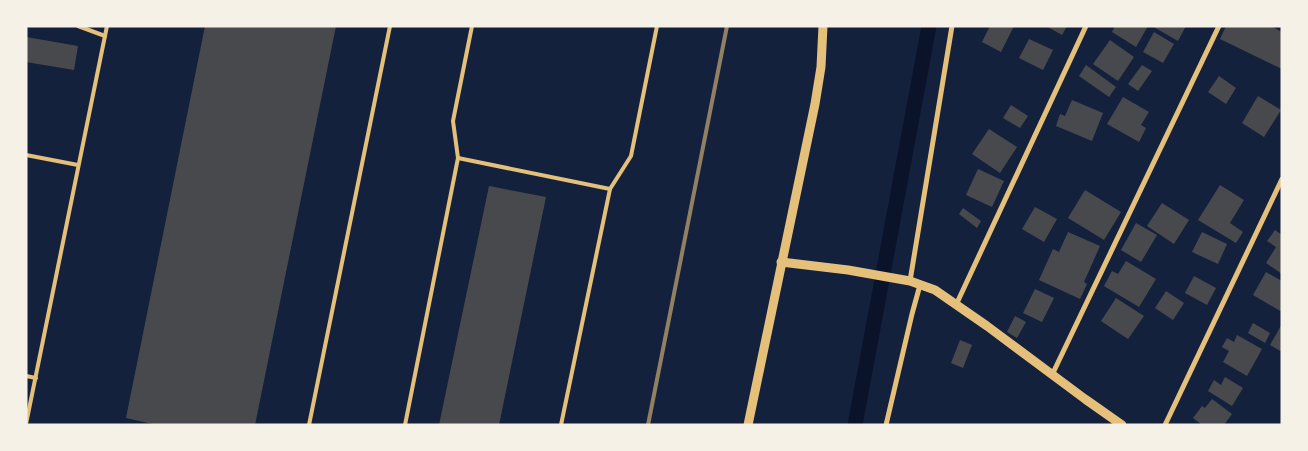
<svg xmlns="http://www.w3.org/2000/svg" width="1308" height="451" font-family="Ubuntu,sans-serif">
<style>
.lines{fill:none;stroke-linecap:round;stroke-linejoin:round}
.canal{stroke:#0b132b;stroke-width:15}
.building{fill:#48494c}
.service{stroke:#e5c07b;stroke-width:4}
.minor{stroke:#e5c07b;stroke-width:5}
.tertiary{stroke:#e5c07b;stroke-width:9}
.rail{stroke:#918062;stroke-width:4}
</style>
<rect width="100%" height="100%" fill="#14213d"/>
<g class="lines">
<polyline class="canal" points="855,425 929,26"/>
</g>
<g class="building">
<polygon points="205,26 336,26 255,425 157,425 126,418"/>
<polygon points="990,26 1014,26 1001,52 982,42"/>
<polygon points="1046,26 1067,26 1062,35"/>
<polygon points="1115,26 1148,26 1136,47 1112,32"/>
<polygon points="1152,26 1186,26 1178,41"/>
<polygon points="1226,26 1271,26 1282,32 1282,69 1220,39"/>
<polygon points="1154,32 1174,44 1163,63 1143,52"/>
<polygon points="26,37 78,46 74,70 26,62"/>
<polygon points="1029,39 1053,50 1043,70 1019,58"/>
<polygon points="1110,40 1134,57 1118,81 1093,64"/>
<polygon points="1086,65 1116,87 1109,97 1079,76"/>
<polygon points="1142,65 1152,71 1138,91 1128,84"/>
<polygon points="1219,76 1236,88 1226,104 1208,92"/>
<polygon points="1258,96 1281,110 1264,137 1242,123"/>
<polygon points="1123,97 1149,112 1141,125 1146,128 1139,142 1107,124"/>
<polygon points="1072,100 1103,113 1092,141 1056,126 1060,114 1065,116"/>
<polygon points="1011,105 1028,116 1020,128 1003,118"/>
<polygon points="989,129 1017,147 1000,173 972,154"/>
<polygon points="978,169 1004,181 992,207 966,195"/>
<polygon points="1220,185 1244,200 1230,223 1243,232 1236,243 1198,220"/>
<polygon points="489,186 546,197 499,425 439,425"/>
<polygon points="1085,190 1121,212 1104,240 1068,218"/>
<polygon points="1162,203 1189,220 1174,244 1147,226"/>
<polygon points="1035,207 1057,219 1044,242 1022,229"/>
<polygon points="963,208 981,221 977,228 959,214"/>
<polygon points="1136,223 1157,235 1141,262 1121,250"/>
<polygon points="1275,230 1282,235 1282,274 1266,263 1276,247 1267,241"/>
<polygon points="1068,232 1100,246 1084,282 1087,284 1080,299 1039,280 1053,249 1059,252"/>
<polygon points="1202,232 1227,244 1218,264 1192,252"/>
<polygon points="1126,261 1156,279 1139,307 1104,286 1112,271 1118,274"/>
<polygon points="1266,272 1282,281 1282,312 1253,295"/>
<polygon points="1194,276 1216,288 1207,305 1185,293"/>
<polygon points="1035,289 1054,298 1042,322 1023,313"/>
<polygon points="1166,291 1184,303 1173,320 1155,308"/>
<polygon points="1116,298 1144,316 1128,339 1101,321"/>
<polygon points="1015,316 1026,322 1017,338 1007,332"/>
<polygon points="1253,323 1270,333 1265,343 1248,333"/>
<polygon points="1282,324 1282,352 1270,345"/>
<polygon points="1237,335 1262,349 1247,376 1223,362 1229,351 1222,347 1227,338 1234,342"/>
<polygon points="960,340 972,345 963,368 951,363"/>
<polygon points="1225,377 1243,388 1232,406 1208,391 1214,380 1221,385"/>
<polygon points="1212,399 1232,414 1224,425 1202,425 1193,418 1202,406 1205,408"/>
</g>
<g class="lines">
<g class="service">
<polyline points="78,26 105,36"/>
<polyline points="26,155 78,165"/>
<polyline points="458,158 610,189"/>
<polyline points="26,376 36,378"/>
<polyline points="26,424 107,26"/>
<polyline points="309,425 390,26"/>
<polyline points="405,425 458,158 453,121 472,26"/>
<polyline points="561,425 610,189 631,156 657,26"/>
</g>
<g class="minor">
<polyline points="910,281 952,26"/>
<polyline points="956,305 1086,26"/>
<polyline points="1052,375 1219,26"/>
<polyline points="886,425 912,314 920,285"/>
<polyline points="1165,425 1282,179"/>
</g>
<g class="tertiary">
<polyline points="781,262 848,270 910,281 935,290 987,326 1085,399 1122,425"/>
<polyline points="748,425 815,104 821,67 823,26"/>
</g>
<polyline class="rail" points="648,425 727,26"/>
</g>
<rect width="1308" height="451" fill="none" stroke="#f6f1e7" stroke-width="55"/>
</svg>
